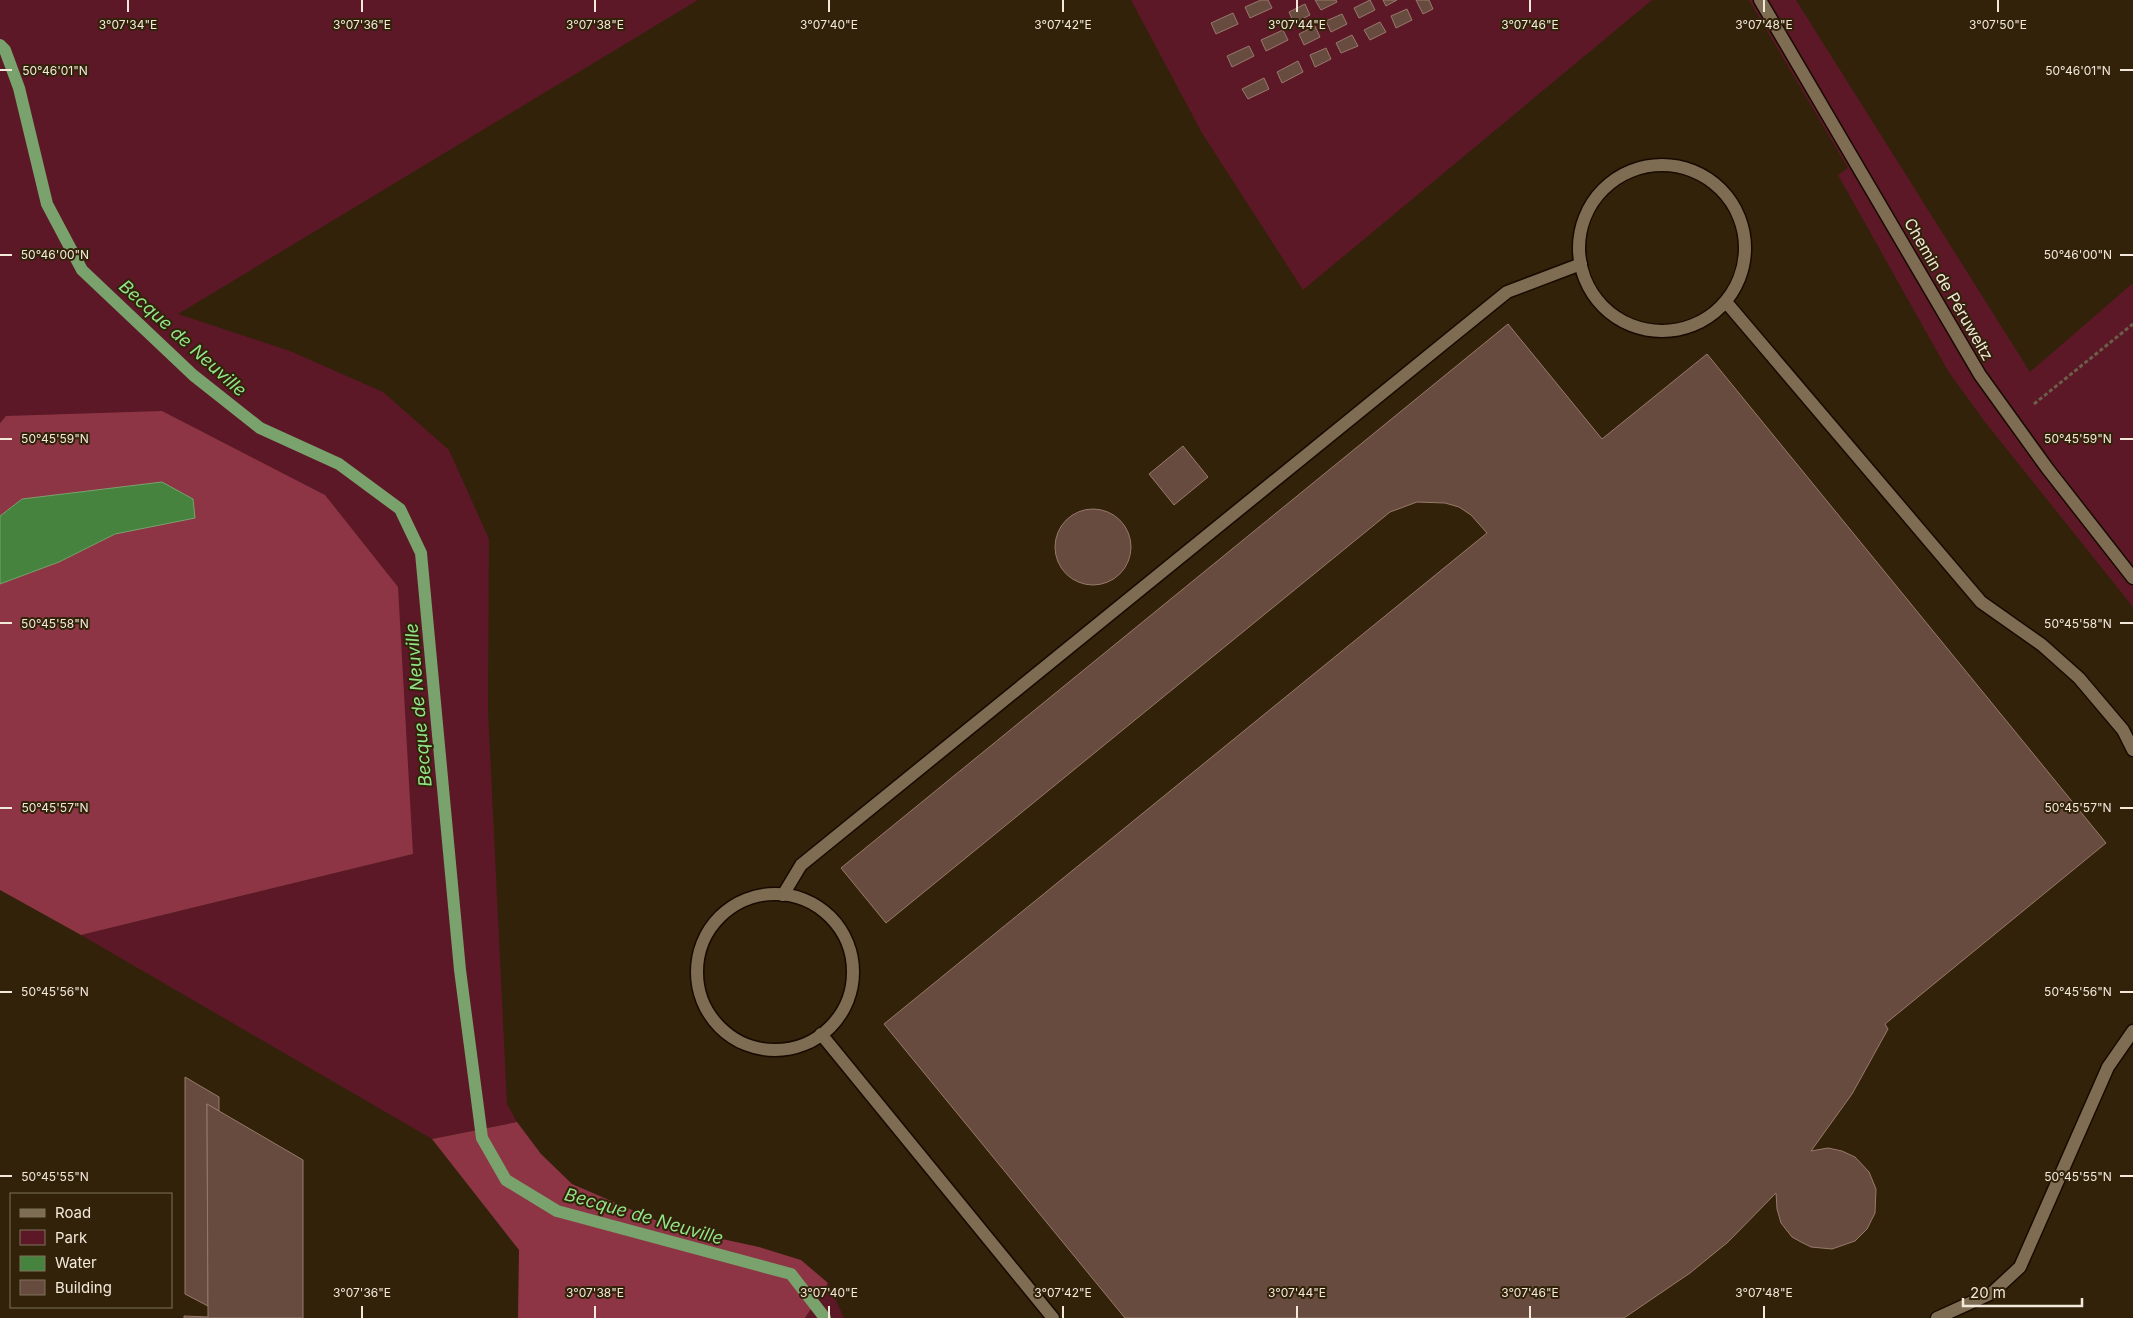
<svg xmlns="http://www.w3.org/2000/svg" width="2133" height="1318" font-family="Inter,sans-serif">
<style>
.green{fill:#5c1827}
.forest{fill:#8d3545}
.water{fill:#45833e;stroke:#79a26d}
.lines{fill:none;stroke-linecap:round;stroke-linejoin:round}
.stream{stroke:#79a26d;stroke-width:12}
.building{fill:#684b3f;stroke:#98796b}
.service-casing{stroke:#180a00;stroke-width:15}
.minor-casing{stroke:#180a00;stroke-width:15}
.path{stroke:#6c5f49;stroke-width:3;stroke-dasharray:4 2.5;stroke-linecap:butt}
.service{stroke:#7f6d53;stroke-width:12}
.minor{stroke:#7f6d53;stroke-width:12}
.ticks{fill:none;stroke:#f3e9db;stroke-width:2}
.labels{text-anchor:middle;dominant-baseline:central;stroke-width:4;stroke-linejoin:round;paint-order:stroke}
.street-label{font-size:16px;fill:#f3e9db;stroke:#312209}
.water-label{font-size:18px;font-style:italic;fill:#91e487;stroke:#312209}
.ticks-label{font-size:12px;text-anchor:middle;fill:#f3e9db;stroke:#312209;stroke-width:4;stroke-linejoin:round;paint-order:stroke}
</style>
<rect width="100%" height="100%" fill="#312209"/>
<g class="green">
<polygon points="0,0 698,0 178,314 290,351 383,392 449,450 489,539 488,710 507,1104 517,1122 432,1139 81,935 413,854 6,416 0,423"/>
<polygon points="1131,0 1652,0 1303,290 1202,133"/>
<polygon points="1749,0 1796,0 2030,372 2133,283 2133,607 1985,422 1948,371 1838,175 1848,168"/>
<polygon points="828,1283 844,1318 805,1318"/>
</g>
<g class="forest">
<polygon points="162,411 325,495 398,587 413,854 81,935 0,890 0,584 59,562 115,534 195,518 22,499 0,516 0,423 6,416"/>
<polygon points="517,1122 541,1154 572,1184 676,1229 759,1247 801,1260 828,1283 805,1318 518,1318 519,1250 432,1139"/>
</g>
<polygon class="water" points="162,482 193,499 195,518 115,534 59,562 0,584 0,516 22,499"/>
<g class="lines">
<polyline class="stream" points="0,45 5,50 19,88 47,204 82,270 193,375 260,428 339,464 400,509 421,553 460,970 482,1138 506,1180 557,1211 791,1274 825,1318"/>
</g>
<g class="building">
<polygon points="1261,0 1268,0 1272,8 1250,18 1245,7"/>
<polygon points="1315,0 1336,0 1337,2 1321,10"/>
<polygon points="1370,0 1375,10 1359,18 1354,8"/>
<polygon points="1383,0 1397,0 1386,6"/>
<polygon points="1416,0 1429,0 1433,9 1423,14"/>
<polygon points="1305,4 1310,15 1294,23 1289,12"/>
<polygon points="1407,9 1412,20 1396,28 1391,16"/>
<polygon points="1233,13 1238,24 1216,34 1211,23"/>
<polygon points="1342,14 1347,24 1331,32 1326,21"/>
<polygon points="1380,22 1386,32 1370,40 1364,30"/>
<polygon points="1315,26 1320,37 1304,45 1299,34"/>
<polygon points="1283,30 1288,40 1266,51 1261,40"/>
<polygon points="1352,35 1358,46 1341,53 1336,43"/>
<polygon points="1249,46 1254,56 1232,67 1227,56"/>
<polygon points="1326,48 1331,59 1315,67 1310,55"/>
<polygon points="1298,61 1303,72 1282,83 1277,72"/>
<polygon points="1264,78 1269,89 1248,99 1242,89"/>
<polygon points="1508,324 1602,439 1707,354 2106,843 1885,1024 1888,1029 1852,1094 1811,1151 1828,1148 1842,1151 1855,1157 1869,1172 1876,1189 1875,1213 1867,1229 1855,1241 1832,1249 1811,1247 1801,1242 1792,1237 1781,1223 1777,1209 1776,1193 1728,1242 1690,1273 1624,1318 1125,1318 884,1024 1487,533 1471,515 1459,507 1445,503 1417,502 1390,512 886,923 841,868"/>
<polygon points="1183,446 1208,477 1174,505 1149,474"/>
<circle cx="1093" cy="547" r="38"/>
<polygon points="185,1077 219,1097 219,1111 207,1104 208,1306 185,1294"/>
<polygon points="207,1104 303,1160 303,1318 184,1318 184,1316 208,1317"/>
</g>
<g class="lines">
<g class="service-casing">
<g id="service">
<circle cx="1662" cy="248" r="83"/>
<polyline points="1726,302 1981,602 2042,645 2079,678 2123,730 2133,750"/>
<circle cx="775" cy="972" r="78"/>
<polyline points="783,895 801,865 1507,292 1581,264"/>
<polyline points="821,1034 1053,1318"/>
<polyline points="1937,1318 1992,1293 2020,1267 2108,1067 2133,1031"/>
</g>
</g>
<g class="minor-casing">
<polyline id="minor" points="1760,0 1980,375 2047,468 2133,578"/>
</g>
<polyline class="path" points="2034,404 2133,324"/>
<use href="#service" class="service"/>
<use href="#minor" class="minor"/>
</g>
<path class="ticks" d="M128 0V12M362 0V12M595 0V12M829 0V12M1063 0V12M1297 0V12M1530 0V12M1764 0V12M1998 0V12M0 70H12M2120 70H2133M0 255H12M2120 255H2133M0 439H12M2120 439H2133M0 623H12M2120 623H2133M0 808H12M2120 808H2133M0 992H12M2120 992H2133M0 1176H12M2120 1176H2133M362 1306V1318M595 1306V1318M829 1306V1318M1063 1306V1318M1297 1306V1318M1530 1306V1318M1764 1306V1318"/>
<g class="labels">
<g class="street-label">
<text transform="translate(1949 289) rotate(60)">Chemin de Péruweltz</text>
</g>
<g class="water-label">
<text transform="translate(183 338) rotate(42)">Becque de Neuville</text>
<text transform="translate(418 705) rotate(-95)">Becque de Neuville</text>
<text transform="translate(644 1216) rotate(16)">Becque de Neuville</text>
</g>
</g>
<g class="ticks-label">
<text x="128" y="29">3°07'34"E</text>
<text x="362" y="29">3°07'36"E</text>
<text x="595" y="29">3°07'38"E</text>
<text x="829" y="29">3°07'40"E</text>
<text x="1063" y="29">3°07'42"E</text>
<text x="1297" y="29">3°07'44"E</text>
<text x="1530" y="29">3°07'46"E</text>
<text x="1764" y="29">3°07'48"E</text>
<text x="1998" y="29">3°07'50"E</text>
<text x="55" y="75">50°46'01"N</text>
<text x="2078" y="75">50°46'01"N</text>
<text x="55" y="259">50°46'00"N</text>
<text x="2078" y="259">50°46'00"N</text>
<text x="55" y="443">50°45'59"N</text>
<text x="2078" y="443">50°45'59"N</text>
<text x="55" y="628">50°45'58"N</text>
<text x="2078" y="628">50°45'58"N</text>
<text x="55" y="812">50°45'57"N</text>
<text x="2078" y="812">50°45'57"N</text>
<text x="55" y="996">50°45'56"N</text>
<text x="2078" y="996">50°45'56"N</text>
<text x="55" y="1181">50°45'55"N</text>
<text x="2078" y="1181">50°45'55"N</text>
<text x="362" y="1297">3°07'36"E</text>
<text x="595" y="1297">3°07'38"E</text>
<text x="829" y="1297">3°07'40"E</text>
<text x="1063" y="1297">3°07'42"E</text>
<text x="1297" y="1297">3°07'44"E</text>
<text x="1530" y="1297">3°07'46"E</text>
<text x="1764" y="1297">3°07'48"E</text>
</g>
<rect x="10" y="1193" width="162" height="115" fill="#312209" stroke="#7f725d"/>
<rect x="20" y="1209" width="25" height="8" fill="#7f6d53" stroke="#7f725d"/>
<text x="55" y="1218" font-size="15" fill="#f3e9db">Road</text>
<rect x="20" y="1230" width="25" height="15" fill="#5c1827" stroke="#7f725d"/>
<text x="55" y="1243" font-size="15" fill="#f3e9db">Park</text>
<rect x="20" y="1256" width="25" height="15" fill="#45833e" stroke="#7f725d"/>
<text x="55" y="1268" font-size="15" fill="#f3e9db">Water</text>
<rect x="20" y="1280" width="25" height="15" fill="#684b3f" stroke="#7f725d"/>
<text x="55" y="1293" font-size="15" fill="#f3e9db">Building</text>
<path d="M1963 1298v8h119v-8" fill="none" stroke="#f3e9db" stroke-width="2.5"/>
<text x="1970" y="1298" font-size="15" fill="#f3e9db" stroke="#312209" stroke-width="4" paint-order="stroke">20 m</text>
</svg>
